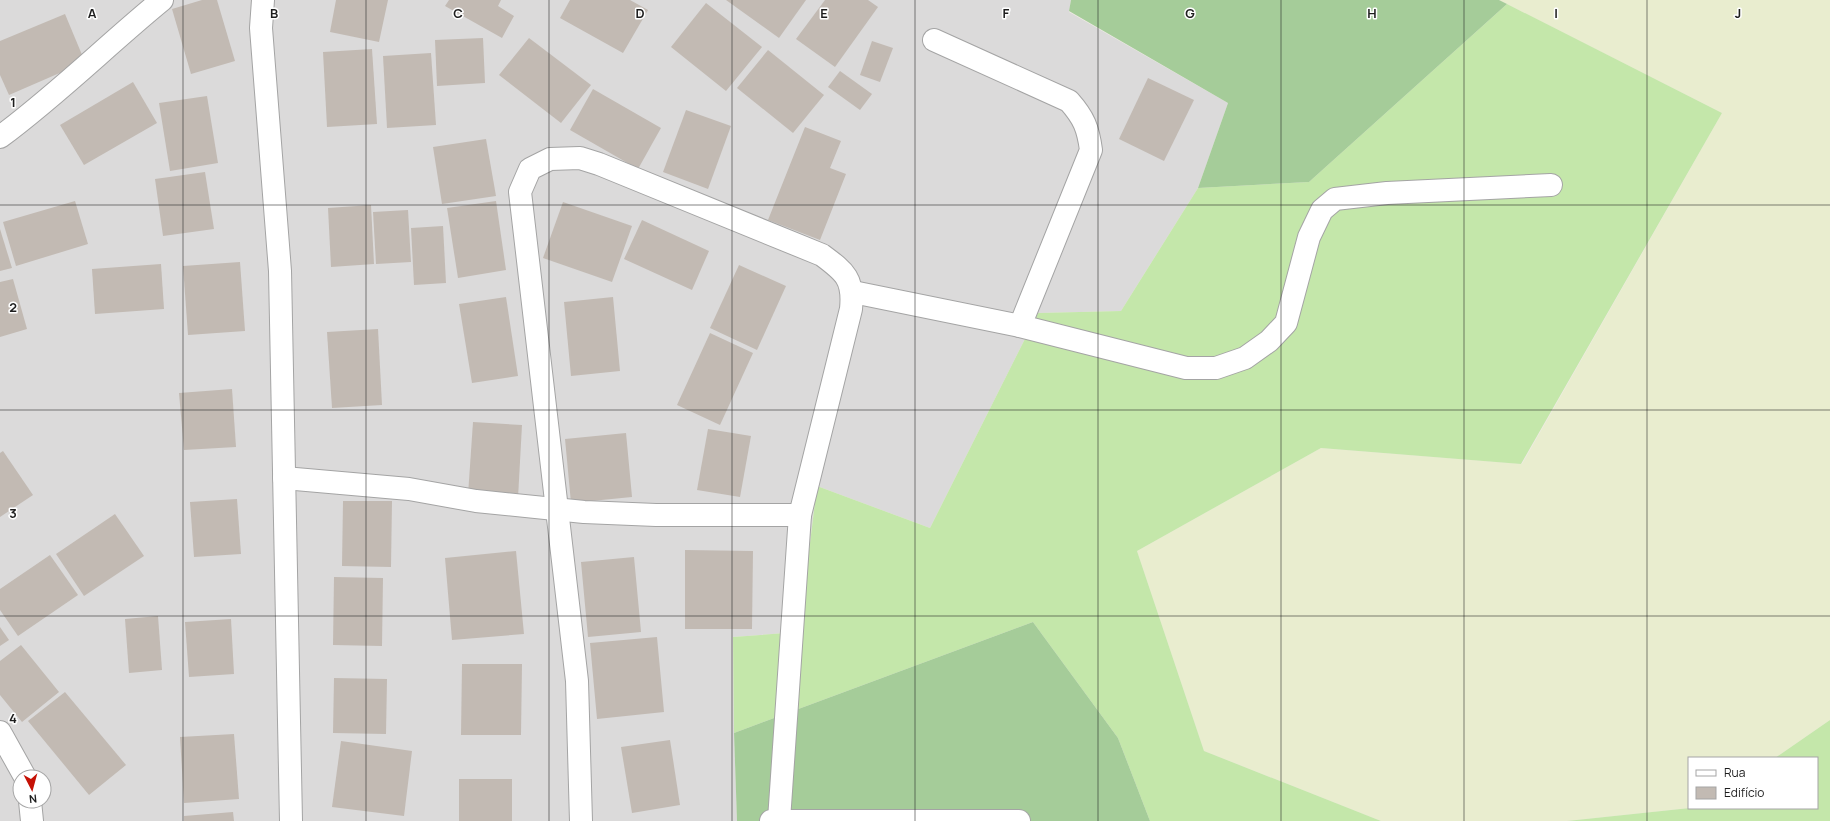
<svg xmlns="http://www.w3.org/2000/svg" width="1830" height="821" font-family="Manrope,sans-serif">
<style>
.residential{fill:#dbdada;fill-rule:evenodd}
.farmland{fill:#e9edcf}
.grass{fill:#c4e7aa}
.forest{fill:#a5cc99}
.building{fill:#c2bab3}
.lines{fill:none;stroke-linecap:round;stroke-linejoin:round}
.street-casing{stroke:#a4a4a4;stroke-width:24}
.street{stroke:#fff;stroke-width:22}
.grid{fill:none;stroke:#1d1d1d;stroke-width:1;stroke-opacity:0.55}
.grid-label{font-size:13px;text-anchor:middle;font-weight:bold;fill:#1d1d1d;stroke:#fff;stroke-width:3;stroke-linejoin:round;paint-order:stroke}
</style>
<rect width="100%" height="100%" fill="#eeebe3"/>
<path class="residential" d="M0 0H1071L1069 12 1228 103 1198 188 1121 311 1038 313 930 528 817 486 799 632 733 637 734 733 737 821H0ZM20 777H44V801H20Z"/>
<polygon class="farmland" points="1499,0 1830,0 1830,720 1775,758 1689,758 1689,808 1690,808 1567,821 1381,821 1204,751 1137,551 1321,448 1522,464 1722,113"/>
<g class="grass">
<polygon points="1507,4 1722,113 1521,464 1321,448 1137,551 1204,751 1381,821 1150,821 1118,738 1033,622 734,733 733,637 799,632 817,486 930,528 1038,313 1121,311 1198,188 1309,182"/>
<polygon points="1830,720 1830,821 1567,821 1690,808 1817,808 1817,758 1775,758"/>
</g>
<g class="forest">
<polygon points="1071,0 1499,0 1507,4 1309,182 1198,188 1228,103 1069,11"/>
<polygon points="1033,622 1118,738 1150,821 737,821 734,733"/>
</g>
<g class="building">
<polygon points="202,0 217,0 235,61 191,74 172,9"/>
<polygon points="336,0 388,0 379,42 330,32"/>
<polygon points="449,0 501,0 498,6 514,16 502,38 445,6"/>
<polygon points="570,0 630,0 648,10 623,53 560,18"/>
<polygon points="726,0 806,0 779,38"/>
<polygon points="825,0 868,0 878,7 835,67 796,39"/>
<polygon points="706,3 762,47 726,91 671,47"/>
<polygon points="65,14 85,62 9,95 0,75 0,41"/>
<polygon points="483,38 485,83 437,86 435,40"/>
<polygon points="529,38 591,85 561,123 499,75"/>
<polygon points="872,41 893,48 880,82 860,75"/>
<polygon points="372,49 377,124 327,127 323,52"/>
<polygon points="768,50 824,95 793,133 737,88"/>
<polygon points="431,53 436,125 387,128 383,56"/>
<polygon points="840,71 872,94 860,110 828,87"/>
<polygon points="1148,78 1194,100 1164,161 1119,139"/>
<polygon points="133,82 157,123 84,165 60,125"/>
<polygon points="593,89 661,128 638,169 570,130"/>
<polygon points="207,96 218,163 170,171 159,103"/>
<polygon points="686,110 731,126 708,189 663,172"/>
<polygon points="805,127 841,141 830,168 846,174 820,240 768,220"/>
<polygon points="486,139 496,196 442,204 433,147"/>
<polygon points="205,172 214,229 163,236 155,179"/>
<polygon points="75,201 88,244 16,266 3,222"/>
<polygon points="496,201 506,270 458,278 447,208"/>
<polygon points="563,202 632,226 612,282 543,258"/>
<polygon points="371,205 374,264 331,267 328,208"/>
<polygon points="408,210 411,262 376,264 373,212"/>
<polygon points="642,220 709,251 692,290 624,259"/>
<polygon points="443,226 446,283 414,285 411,228"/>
<polygon points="0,229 12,268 0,271"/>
<polygon points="240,262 245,331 188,335 183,266"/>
<polygon points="161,264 164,309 95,314 92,269"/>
<polygon points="739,265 786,286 757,350 710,328"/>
<polygon points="13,279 27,329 0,337 0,282"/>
<polygon points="506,297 518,376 472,383 459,304"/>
<polygon points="613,297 620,371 571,376 564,302"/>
<polygon points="378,329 382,405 332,408 327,332"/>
<polygon points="710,333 753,353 720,425 677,405"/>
<polygon points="232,389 236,447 184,450 179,393"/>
<polygon points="473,422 522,425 518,498 468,495"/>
<polygon points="708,429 751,436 740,497 697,490"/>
<polygon points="626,433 632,497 571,503 565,439"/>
<polygon points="3,451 33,495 0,517 0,453"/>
<polygon points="237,499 241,554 194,557 190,502"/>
<polygon points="343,501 392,501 391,567 342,566"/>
<polygon points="115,514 144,556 84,596 56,554"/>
<polygon points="685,550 753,551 752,629 685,629"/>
<polygon points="516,551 524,634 452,640 445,558"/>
<polygon points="50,555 78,595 18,636 0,610 0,589"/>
<polygon points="634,557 641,632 588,637 581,562"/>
<polygon points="334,577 383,578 382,646 333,645"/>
<polygon points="158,616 162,670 129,673 125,619"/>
<polygon points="231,619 234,674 189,677 185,622"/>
<polygon points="0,627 9,640 0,646"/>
<polygon points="657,637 664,712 597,719 590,643"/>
<polygon points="21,645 59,692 22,722 0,695 0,661"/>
<polygon points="462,664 522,664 521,735 461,735"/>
<polygon points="334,678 387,679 386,734 333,733"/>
<polygon points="65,692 126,765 89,795 28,721"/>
<polygon points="234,734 239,799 184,803 180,737"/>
<polygon points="670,740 680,805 632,813 621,747"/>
<polygon points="341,741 412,751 404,816 332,807"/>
<rect x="459" y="779" width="53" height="42"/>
<polygon points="233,812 234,821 184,821 184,816"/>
</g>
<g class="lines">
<g class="street-casing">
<g id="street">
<polyline points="263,0 261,28 280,271 291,821"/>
<path d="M934 40 1069 101C1084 118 1088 128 1091 150L1020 326"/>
<path d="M0 137C57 95 107 45 162 0"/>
<polyline points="853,292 1020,326 1186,368 1216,368 1245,358 1269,341 1286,323 1309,237 1322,210 1335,199 1387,193 1551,185"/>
<polyline points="284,478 409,489 476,501 584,512 656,515 800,515 779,820"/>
<polyline points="0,732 25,777"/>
<polyline points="30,801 32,821"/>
<path d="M581 821 577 681 520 192 530 169 550 159 580 158 599 164 822 255C845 272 854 279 851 309L800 515"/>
<polyline points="771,821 1019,821"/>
</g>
</g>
<use href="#street" class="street"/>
</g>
<path class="grid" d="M183 0V821M366 0V821M549 0V821M732 0V821M915 0V821M1098 0V821M1281 0V821M1464 0V821M1647 0V821M0 205H1830M0 410H1830M0 616H1830"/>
<g class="grid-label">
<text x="92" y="18">A</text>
<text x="274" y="18">B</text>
<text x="458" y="18">C</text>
<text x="640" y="18">D</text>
<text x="824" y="18">E</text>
<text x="1006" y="18">F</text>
<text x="1190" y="18">G</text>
<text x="1372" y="18">H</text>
<text x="1556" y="18">I</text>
<text x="1738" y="18">J</text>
<text x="13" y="107">1</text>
<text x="13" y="312">2</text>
<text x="13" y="518">3</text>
<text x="13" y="723">4</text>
</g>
<rect x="1688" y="757" width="130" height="52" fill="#ffffff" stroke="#a5a5a5"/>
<rect x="1696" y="770" width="20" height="6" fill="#ffffff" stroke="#a5a5a5"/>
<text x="1724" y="777" font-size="12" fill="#1d1d1d">Rua</text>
<rect x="1696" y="787" width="20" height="12" fill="#c2bab3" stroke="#a5a5a5"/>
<text x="1724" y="797" font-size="12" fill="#1d1d1d">Edifício</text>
<g transform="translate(32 789) rotate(174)"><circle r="19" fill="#ffffff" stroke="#a5a5a5"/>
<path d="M0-3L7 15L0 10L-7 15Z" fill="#c51105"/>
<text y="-6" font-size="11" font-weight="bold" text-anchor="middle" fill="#1d1d1d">N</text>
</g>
</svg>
